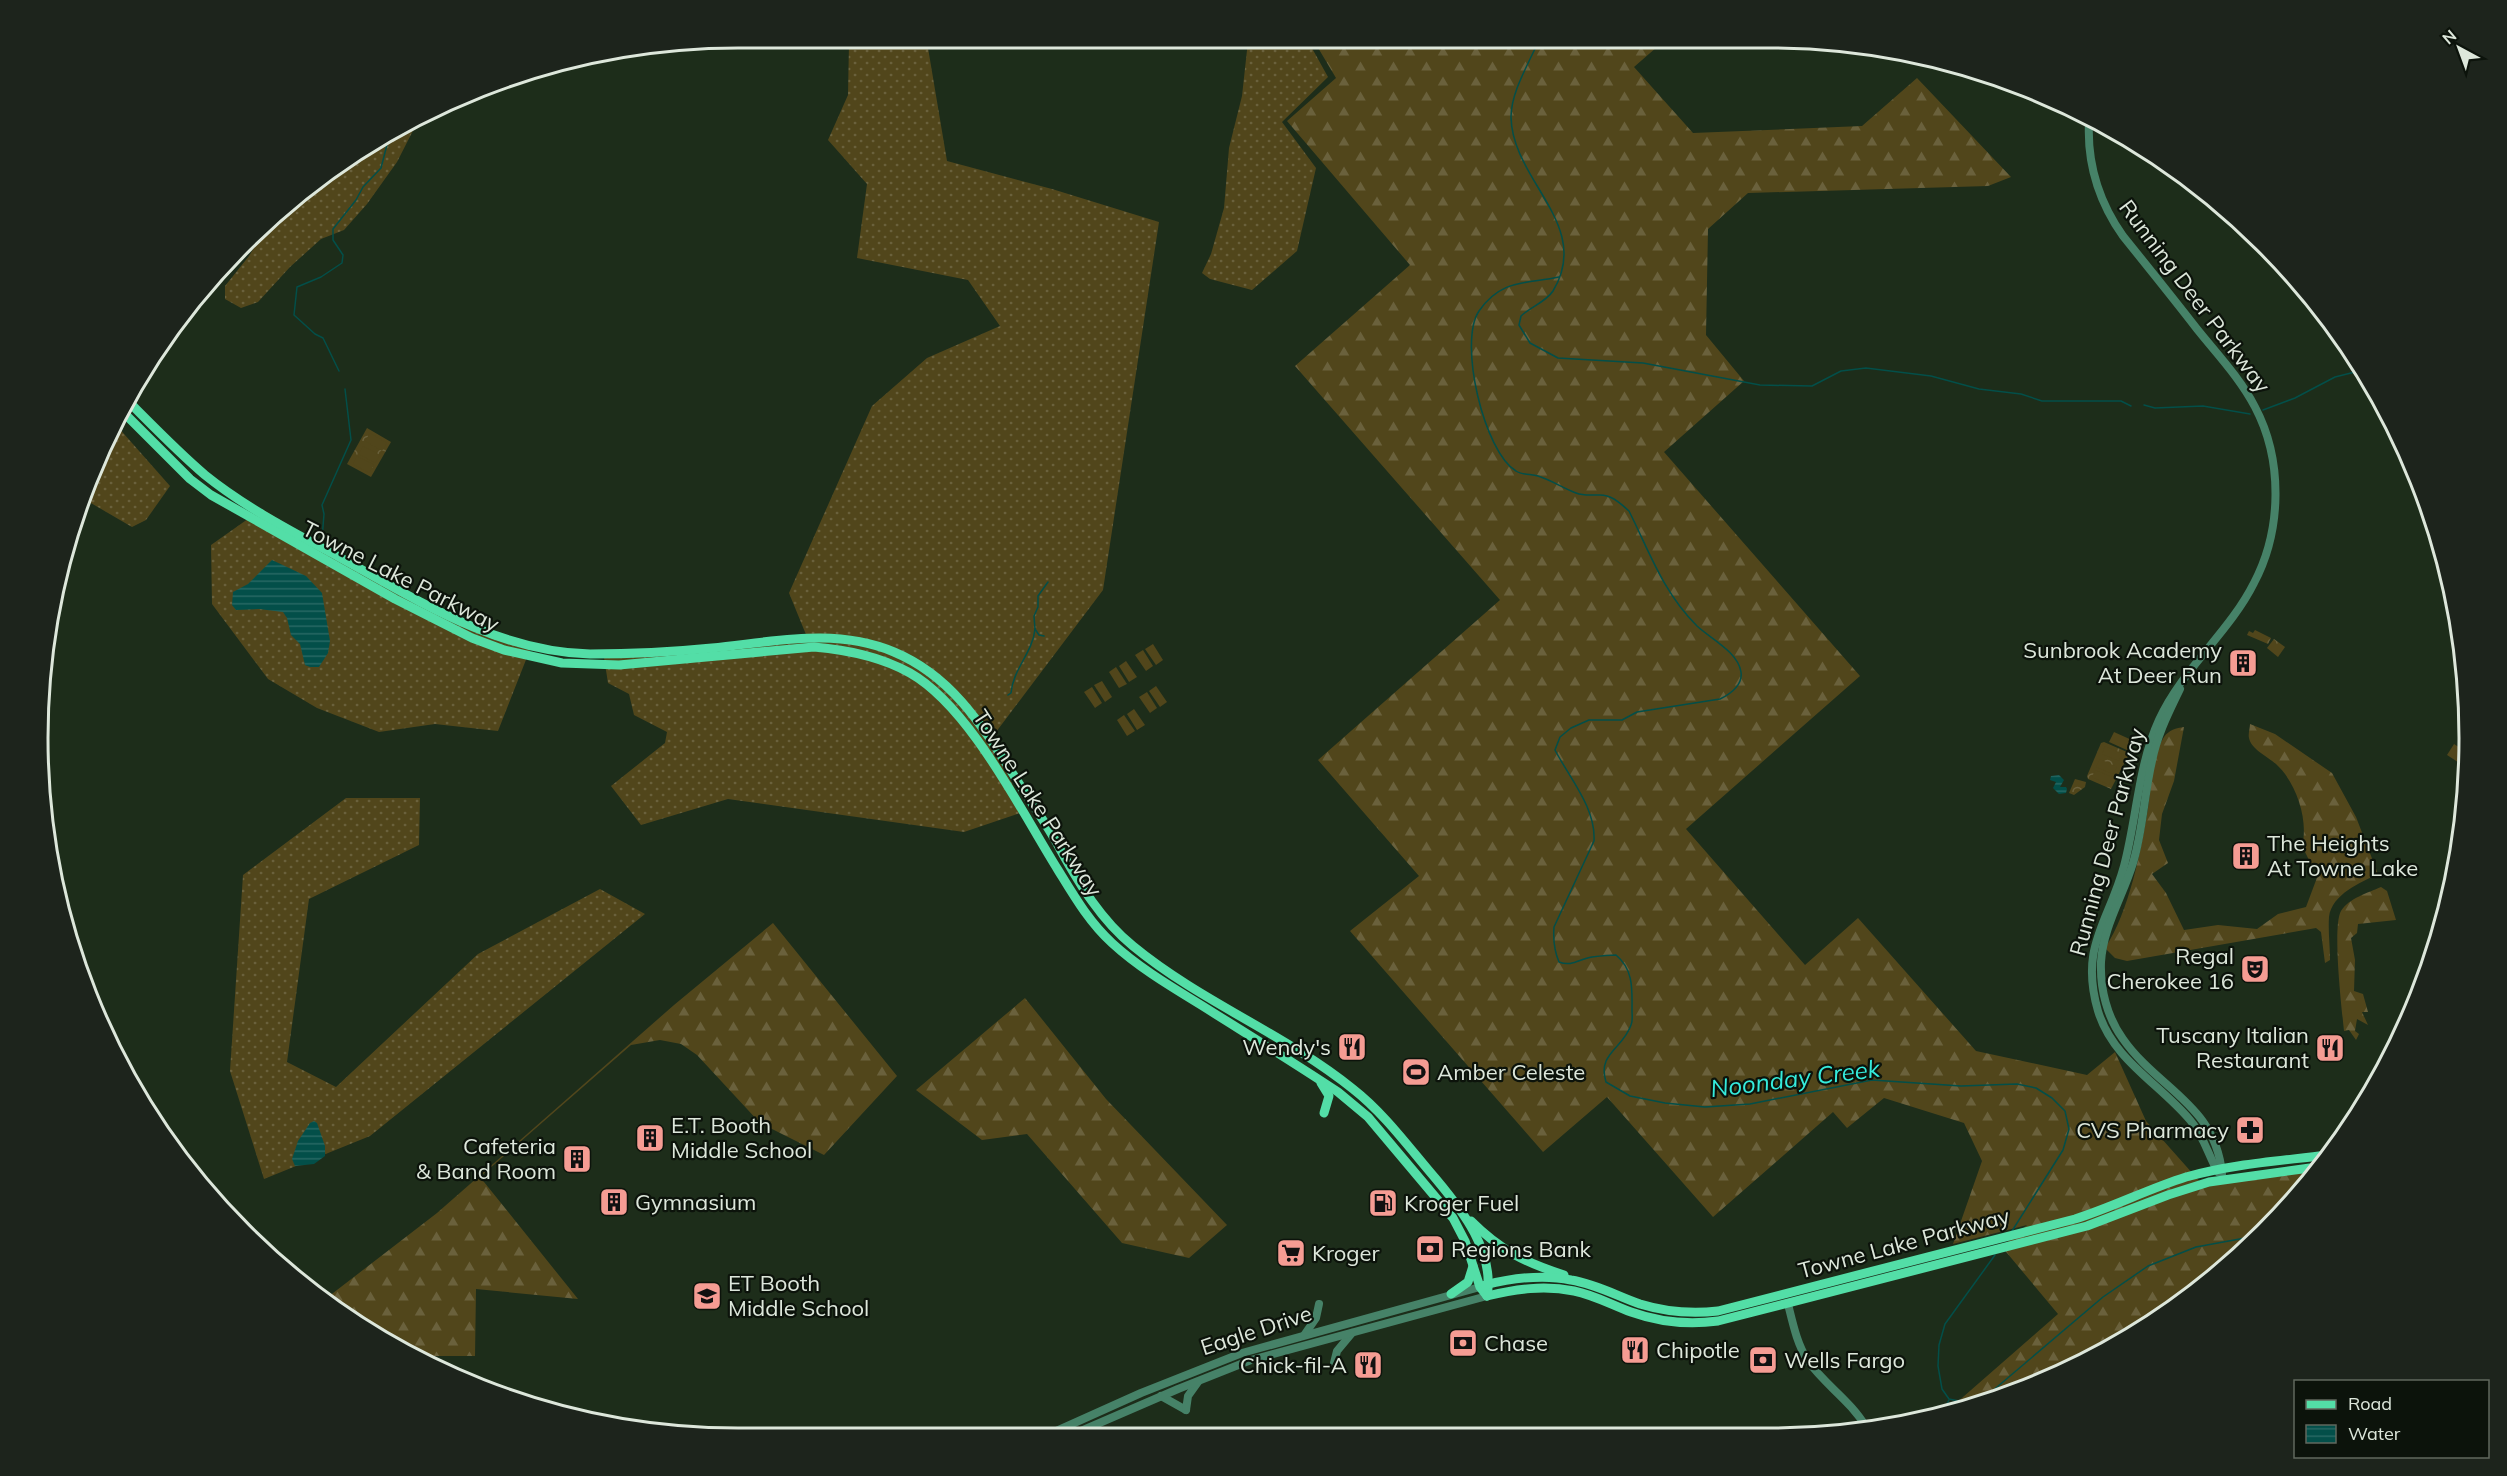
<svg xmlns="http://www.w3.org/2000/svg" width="2507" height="1476" font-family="Mulish,sans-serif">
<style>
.grass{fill:url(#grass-dots)}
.forest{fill:url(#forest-firs)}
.park{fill:url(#park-crowns)}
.pitch{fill:#51461b}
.water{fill:url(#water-rules)}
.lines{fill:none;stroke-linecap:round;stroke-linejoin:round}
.stream{stroke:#034f49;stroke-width:1.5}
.minor{stroke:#468268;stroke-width:8}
.major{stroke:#53dea7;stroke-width:9}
.labels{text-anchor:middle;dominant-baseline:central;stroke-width:4.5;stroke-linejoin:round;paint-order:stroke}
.street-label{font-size:22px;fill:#dde7db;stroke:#0c130b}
.poi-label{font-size:22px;fill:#dde7db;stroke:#0c130b;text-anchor:start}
.water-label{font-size:24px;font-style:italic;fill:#35ebdc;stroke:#0c130b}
.rim{fill:none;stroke:#dde7db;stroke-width:3}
</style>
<defs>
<pattern id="grass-dots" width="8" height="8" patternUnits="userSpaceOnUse" patternTransform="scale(1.5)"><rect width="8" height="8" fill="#51461b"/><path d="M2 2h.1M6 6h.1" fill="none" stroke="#6a613c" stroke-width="1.8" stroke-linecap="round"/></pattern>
<pattern id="forest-firs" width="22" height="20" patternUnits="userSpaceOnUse" patternTransform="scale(1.5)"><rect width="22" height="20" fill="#51461b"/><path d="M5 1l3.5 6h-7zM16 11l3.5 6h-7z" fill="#6a613c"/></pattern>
<pattern id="park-crowns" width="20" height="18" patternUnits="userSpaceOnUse" patternTransform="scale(1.5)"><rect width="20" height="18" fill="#51461b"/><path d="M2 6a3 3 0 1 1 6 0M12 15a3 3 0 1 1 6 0" fill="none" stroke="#6a613c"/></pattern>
<pattern id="water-rules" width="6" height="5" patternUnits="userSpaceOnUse" patternTransform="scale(1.5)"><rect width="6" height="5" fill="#034f49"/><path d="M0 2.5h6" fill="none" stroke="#276863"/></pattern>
</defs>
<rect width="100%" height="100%" fill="#1d2d1a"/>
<g class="grass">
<polygon points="1248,41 1308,41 1328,77 1282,122 1316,168 1297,251 1252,290 1210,279 1202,273 1211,254 1224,208 1229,148 1242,96"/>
<polygon points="927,42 947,161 1052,189 1159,222 1103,590 990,740 1026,811 964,832 728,799 641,825 611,786 665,743 667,732 634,715 629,694 608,683 603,651 758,644 807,637 789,593 872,406 927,358 1000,326 968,280 857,258 867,184 828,140 848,95 849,43"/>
<polygon points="422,113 397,162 367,204 344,230 321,239 290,267 258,302 241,308 225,299 225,286 249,256 268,225 289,211 300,192 312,182"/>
<polygon points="117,426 170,486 146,520 132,527 84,499 83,496"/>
<polygon points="262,509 343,558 430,606 531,647 498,731 435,724 379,732 317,708 268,679 212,604 211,545"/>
<polygon points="346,798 420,798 419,845 309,899 287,1062 336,1087 478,954 600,889 645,914 370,1136 264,1179 230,1071 243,875"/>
</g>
<g class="forest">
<polygon points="1665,40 1634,67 1693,133 1862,126 1917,78 2011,177 1988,186 1748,193 1708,229 1706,335 1744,381 1664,452 1860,676 1686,829 1805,965 1858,918 1976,1051 2087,1075 2115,1052 2146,1121 2201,1183 2316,1167 2231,1264 2119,1345 1994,1401 1947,1411 2058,1314 2002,1247 2027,1225 1953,1244 1982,1161 1964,1123 1884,1098 1847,1128 1833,1112 1713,1217 1607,1097 1543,1152 1350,931 1419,876 1318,760 1500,600 1295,366 1410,265 1287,121 1336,78 1314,41"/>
<path d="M2250 724 2275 734 2332 773 2356 817 2378 874C2360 883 2332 894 2329 917 2328 931 2330 946 2330 960L2325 963 2321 932 2316 928 2127 961 2115 958 2105 948C2129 912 2141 851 2148 808 2152 784 2150 758 2164 737 2169 730 2176 728 2184 727L2174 781 2162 814 2159 840 2168 863 2152 874 2166 893 2184 930 2218 925 2257 929 2278 914 2306 907 2318 875 2315 866 2311 864 2302 846C2309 820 2296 782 2276 764 2268 757 2251 749 2249 738 2248 734 2250 728 2250 724Z"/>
<path d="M2381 887 2387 891 2396 920 2358 924 2357 933 2351 938 2355 960 2354 991 2363 994 2368 1012H2362L2368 1025 2357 1019 2355 1031 2359 1034 2356 1040 2349 1030 2344 1031C2342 1010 2332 927 2341 911 2349 898 2368 893 2381 887Z"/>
<polygon points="773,923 897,1076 824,1155 760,1123 697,1055 681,1044 660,1040 631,1045 480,1177 578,1299 476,1289 475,1356 420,1356 349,1320 324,1300 437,1213 674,1005"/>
<polygon points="1025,998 1106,1099 1227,1225 1189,1258 1122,1243 1027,1134 982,1140 916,1090"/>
</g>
<g class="park">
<polygon points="367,428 391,442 371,477 347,464"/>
<polygon points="2255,630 2271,638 2268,644 2247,635 2249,631 2253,633"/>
<polygon points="2274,639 2285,647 2278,657 2267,648"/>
<polygon points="2104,742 2127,752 2128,756 2111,789 2088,779 2087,776 2101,743"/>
<polygon points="2075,779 2086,782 2085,787 2074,795 2069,793"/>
</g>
<g class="pitch">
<polygon points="370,433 387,443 382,451 365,441"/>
<polygon points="363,446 380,455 375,463 359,454"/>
<polygon points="357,456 374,465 369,473 353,464"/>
<polygon points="1153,644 1163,660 1156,665 1145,649"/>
<polygon points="1143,650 1153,666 1146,671 1135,655"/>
<polygon points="1126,661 1137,677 1129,682 1119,666"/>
<polygon points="1116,667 1127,684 1119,688 1109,672"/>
<polygon points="1102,681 1112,697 1105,702 1094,685"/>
<polygon points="1156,686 1167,702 1160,707 1149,691"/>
<polygon points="1092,687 1102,703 1095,708 1084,692"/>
<polygon points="1147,692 1157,708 1150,713 1139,697"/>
<polygon points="1134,709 1145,725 1137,730 1127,714"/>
<polygon points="1124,715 1135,731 1127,736 1117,720"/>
<polygon points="2114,732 2134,741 2129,751 2109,742"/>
<polygon points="2454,744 2468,753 2467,768 2447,755"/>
<polygon points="2105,746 2122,754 2119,761 2102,754"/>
<polygon points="2100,759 2117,767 2113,774 2096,767"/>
<polygon points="2095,770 2112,777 2109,785 2092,777"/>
</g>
<g class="water">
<polygon points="272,560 306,576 322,593 330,641 328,653 319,667 310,667 305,665 300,644 291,635 287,618 283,612 259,609 236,610 232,605 233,592 248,584"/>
<polygon points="2059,775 2064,780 2060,787 2066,787 2067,789 2066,793 2059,794 2053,788 2056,782 2050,780 2051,776"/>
<polygon points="314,1121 317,1123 325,1146 325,1156 314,1164 295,1166 292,1159 298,1141 310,1123"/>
</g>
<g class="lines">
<g class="stream">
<path d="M1539 40C1529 63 1511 92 1511 117 1512 181 1593 225 1553 291 1546 302 1530 307 1521 316L1519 325 1530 343 1558 358 1643 363 1760 385 1812 386 1841 371 1866 368 1931 376 1979 389 2021 394 2042 401H2121L2131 406"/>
<path d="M1559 277C1525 284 1501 279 1479 311 1458 342 1484 452 1516 471 1522 475 1531 474 1538 476 1551 480 1563 488 1576 493 1584 496 1589 495 1598 495 1611 494 1620 503 1629 511 1650 553 1663 592 1697 626 1711 639 1738 652 1741 672 1743 686 1730 694 1720 699L1637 712 1622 720H1589L1571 728 1560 737 1555 750C1570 779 1596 808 1594 841L1554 927C1553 940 1554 950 1559 962 1572 967 1579 959 1592 957 1600 956 1608 955 1616 955 1634 970 1632 990 1632 1011 1632 1015 1633 1021 1631 1025 1623 1049 1597 1053 1606 1082L1630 1096 1665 1103 1705 1107 1750 1104 1872 1080 1961 1086 2017 1084 2036 1088 2052 1098 2065 1111 2069 1129 2063 1150 2012 1231"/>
<polyline points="339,371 323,338 315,334 294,315 297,287 321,277 342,263 343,255 333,240 333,229 356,200 363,187 381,168 390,133"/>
<polyline points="2144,405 2155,408 2203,406 2250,414"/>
<polyline points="2263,410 2295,398 2335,377 2363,370"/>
<polyline points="322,539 324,514 322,505 351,440 345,389"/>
<polyline points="1044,636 1039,635 1035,629 1034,616 1038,607 1038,596 1048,582"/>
<path d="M1008 695 1011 693C1013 669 1033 652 1035 629"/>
<path d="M1995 1255 1945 1324 1939 1345 1938 1366 1942 1389 1949 1399C1966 1403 1975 1402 1990 1393L2103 1297 2148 1266 2196 1247 2256 1236"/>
<polyline points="1943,1411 1949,1400"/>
</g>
<g class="minor">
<path d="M2089 122C2087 163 2099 202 2123 236 2148 267 2173 298 2197 329 2217 354 2240 378 2255 407 2283 460 2282 530 2254 583 2229 633 2182 669 2159 720 2138 766 2137 817 2124 866 2109 922 2079 946 2098 1011 2113 1060 2159 1083 2190 1120 2204 1136 2208 1155 2218 1172"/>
<path d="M2180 689C2169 712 2157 735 2152 761 2144 795 2143 830 2133 863 2123 896 2103 927 2101 962 2100 989 2107 1017 2123 1039 2158 1089 2216 1105 2222 1174"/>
<path d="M1788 1304C1793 1324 1797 1344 1808 1361 1825 1385 1851 1401 1866 1427"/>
<polyline points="1305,1334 1316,1318 1319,1304"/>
<polyline points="1334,1363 1337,1351 1352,1333"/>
<polyline points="1161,1396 1186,1410"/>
<polyline points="1186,1410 1188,1396 1198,1382"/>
<polyline points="1043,1437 1141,1393 1242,1353 1480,1287"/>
<polyline points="1067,1437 1178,1389 1251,1360 1487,1296"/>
</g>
<g class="major">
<path d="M129 402C154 427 178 452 205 475 246 508 293 532 339 557 417 600 498 652 590 654 630 654 672 652 712 648 773 642 835 627 894 652 954 677 984 729 1018 782 1032 804 1048 826 1060 849 1080 885 1101 920 1133 946 1201 1002 1285 1034 1353 1089 1385 1114 1410 1149 1436 1179 1462 1210 1495 1252 1487 1296"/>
<path d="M124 413 190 479 211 495 395 599 472 638 504 650 562 663 619 665 814 647C847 650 880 656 910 673 970 707 1021 811 1058 870 1074 896 1089 922 1112 943 1138 967 1170 986 1201 1005 1247 1034 1293 1062 1338 1092L1368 1117 1453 1218 1465 1241 1480 1287 1487 1296"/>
<polyline points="1321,1083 1329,1096 1324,1113"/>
<path d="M1471 1221C1500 1250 1524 1262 1564 1275"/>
<path d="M1485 1285C1513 1278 1543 1274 1571 1280 1596 1284 1617 1296 1640 1304 1666 1312 1691 1314 1718 1311L2075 1219C2113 1207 2148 1189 2186 1177 2232 1164 2280 1161 2327 1155"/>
<polyline points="1451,1294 1468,1282 1473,1266"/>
<path d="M1487 1296C1516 1289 1544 1285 1574 1291 1594 1295 1612 1305 1631 1312 1659 1322 1689 1325 1718 1321L2087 1226 2168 1195 2209 1182 2317 1167"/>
</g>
</g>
<defs>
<g id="building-square" transform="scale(1.5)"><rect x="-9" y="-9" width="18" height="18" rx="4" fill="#f59c93" stroke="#0c130b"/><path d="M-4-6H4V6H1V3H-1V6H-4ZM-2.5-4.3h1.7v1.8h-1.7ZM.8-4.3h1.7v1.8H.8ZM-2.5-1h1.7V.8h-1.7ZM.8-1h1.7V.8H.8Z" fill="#111"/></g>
<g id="theatre-square" transform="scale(1.5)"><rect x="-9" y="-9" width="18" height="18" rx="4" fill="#f59c93" stroke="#0c130b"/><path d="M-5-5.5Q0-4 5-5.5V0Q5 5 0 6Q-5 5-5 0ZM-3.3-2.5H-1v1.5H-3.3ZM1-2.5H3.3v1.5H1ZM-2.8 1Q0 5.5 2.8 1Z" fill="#111"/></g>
<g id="restaurant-square" transform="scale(1.5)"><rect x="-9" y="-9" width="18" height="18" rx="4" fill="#f59c93" stroke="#0c130b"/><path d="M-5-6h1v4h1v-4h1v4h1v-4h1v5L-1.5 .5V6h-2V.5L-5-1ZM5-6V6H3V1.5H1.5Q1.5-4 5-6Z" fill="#111"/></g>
<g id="stadium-square" transform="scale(1.5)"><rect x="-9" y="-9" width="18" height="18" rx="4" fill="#f59c93" stroke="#0c130b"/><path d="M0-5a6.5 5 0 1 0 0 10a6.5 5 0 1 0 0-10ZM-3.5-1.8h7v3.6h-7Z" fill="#111"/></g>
<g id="pharmacy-square" transform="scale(1.5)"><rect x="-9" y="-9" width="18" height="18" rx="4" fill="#f59c93" stroke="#0c130b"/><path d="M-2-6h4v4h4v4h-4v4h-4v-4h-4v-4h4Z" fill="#111"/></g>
<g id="fuel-square" transform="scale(1.5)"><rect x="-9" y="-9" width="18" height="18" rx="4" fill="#f59c93" stroke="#0c130b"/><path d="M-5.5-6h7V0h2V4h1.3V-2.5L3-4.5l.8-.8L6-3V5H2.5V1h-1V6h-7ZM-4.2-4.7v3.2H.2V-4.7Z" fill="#111"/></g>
<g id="bank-square" transform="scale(1.5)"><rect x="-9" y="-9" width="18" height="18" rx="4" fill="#f59c93" stroke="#0c130b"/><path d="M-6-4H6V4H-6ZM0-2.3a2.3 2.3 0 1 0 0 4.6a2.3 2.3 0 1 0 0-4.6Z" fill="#111"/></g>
<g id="supermarket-square" transform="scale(1.5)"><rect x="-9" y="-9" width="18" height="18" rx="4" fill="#f59c93" stroke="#0c130b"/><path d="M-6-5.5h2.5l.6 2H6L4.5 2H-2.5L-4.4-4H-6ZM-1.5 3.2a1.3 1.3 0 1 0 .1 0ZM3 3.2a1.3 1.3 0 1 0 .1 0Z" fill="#111"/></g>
<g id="school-square" transform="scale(1.5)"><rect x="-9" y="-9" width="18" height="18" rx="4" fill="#f59c93" stroke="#0c130b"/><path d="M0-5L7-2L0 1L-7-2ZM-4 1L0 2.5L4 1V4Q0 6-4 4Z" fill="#111"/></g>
</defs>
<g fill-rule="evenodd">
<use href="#building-square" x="2243" y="663"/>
<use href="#building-square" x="2246" y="856"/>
<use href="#theatre-square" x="2255" y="969"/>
<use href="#restaurant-square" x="1352" y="1047"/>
<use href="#restaurant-square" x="2330" y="1048"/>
<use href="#stadium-square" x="1416" y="1072"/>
<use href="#pharmacy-square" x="2250" y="1130"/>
<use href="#building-square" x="650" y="1138"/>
<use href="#building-square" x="577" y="1159"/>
<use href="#building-square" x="614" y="1202"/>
<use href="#fuel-square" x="1383" y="1203"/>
<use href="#bank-square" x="1430" y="1249"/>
<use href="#supermarket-square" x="1291" y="1253"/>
<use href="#school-square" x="707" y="1296"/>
<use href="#bank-square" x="1463" y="1343"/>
<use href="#restaurant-square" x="1635" y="1350"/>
<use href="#bank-square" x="1763" y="1360"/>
<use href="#restaurant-square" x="1368" y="1365"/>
</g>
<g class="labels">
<g class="street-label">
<text transform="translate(2195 296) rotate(53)">Running Deer Parkway</text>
<text transform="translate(401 576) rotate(27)">Towne Lake Parkway</text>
<text transform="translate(1038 803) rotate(57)">Towne Lake Parkway</text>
<text transform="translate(2107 842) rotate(-75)">Running Deer Parkway</text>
<text transform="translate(1904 1243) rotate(-15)">Towne Lake Parkway</text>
<text transform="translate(1256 1330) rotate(-18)">Eagle Drive</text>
</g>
<g class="poi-label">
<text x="2222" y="650" text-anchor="end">Sunbrook Academy<tspan x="2222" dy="25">At Deer Run</tspan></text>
<text x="2267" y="843">The Heights<tspan x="2267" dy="25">At Towne Lake</tspan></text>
<text x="2234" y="956" text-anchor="end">Regal<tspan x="2234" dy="25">Cherokee 16</tspan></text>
<text x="2309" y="1035" text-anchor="end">Tuscany Italian<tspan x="2309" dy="25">Restaurant</tspan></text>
<text x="1331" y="1047" text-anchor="end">Wendy's</text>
<text x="1437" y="1072">Amber Celeste</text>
<text x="671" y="1125">E.T. Booth<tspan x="671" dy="25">Middle School</tspan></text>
<text x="2229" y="1130" text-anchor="end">CVS Pharmacy</text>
<text x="556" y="1146" text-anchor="end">Cafeteria<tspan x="556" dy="25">&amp; Band Room</tspan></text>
<text x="635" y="1202">Gymnasium</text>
<text x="1404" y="1203">Kroger Fuel</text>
<text x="1451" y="1249">Regions Bank</text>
<text x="1312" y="1253">Kroger</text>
<text x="728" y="1283">ET Booth<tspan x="728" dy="25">Middle School</tspan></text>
<text x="1484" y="1343">Chase</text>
<text x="1656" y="1350">Chipotle</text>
<text x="1784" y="1360">Wells Fargo</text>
<text x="1347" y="1365" text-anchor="end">Chick-fil-A</text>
</g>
<g class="water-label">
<text transform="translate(1795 1078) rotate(-7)">Noonday Creek</text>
</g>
</g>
<path d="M0 0H2507V1476H0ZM738 48H1769A690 690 0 0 1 2459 738V738A690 690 0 0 1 1769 1428H738A690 690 0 0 1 48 738V738A690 690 0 0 1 738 48Z" fill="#1d241c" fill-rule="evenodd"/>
<path class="rim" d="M738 48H1769A690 690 0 0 1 2459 738V738A690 690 0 0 1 1769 1428H738A690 690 0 0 1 48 738V738A690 690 0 0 1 738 48Z"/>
<rect x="2294" y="1380" width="195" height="78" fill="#0c130b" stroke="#60685e" stroke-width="1.5"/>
<rect x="2306" y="1400" width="30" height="9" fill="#53dea7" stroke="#60685e" stroke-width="1.5"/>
<text x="2348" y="1410" font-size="18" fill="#dde7db">Road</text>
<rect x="2306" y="1425" width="30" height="18" fill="url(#water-rules)" stroke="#60685e" stroke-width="1.5"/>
<text x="2348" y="1440" font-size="18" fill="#dde7db">Water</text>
<g transform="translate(2459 48) rotate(319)" stroke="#0c130b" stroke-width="4.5" paint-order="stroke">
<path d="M0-4.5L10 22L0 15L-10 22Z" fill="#dde7db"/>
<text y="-9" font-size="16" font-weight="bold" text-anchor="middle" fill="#dde7db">N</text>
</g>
</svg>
